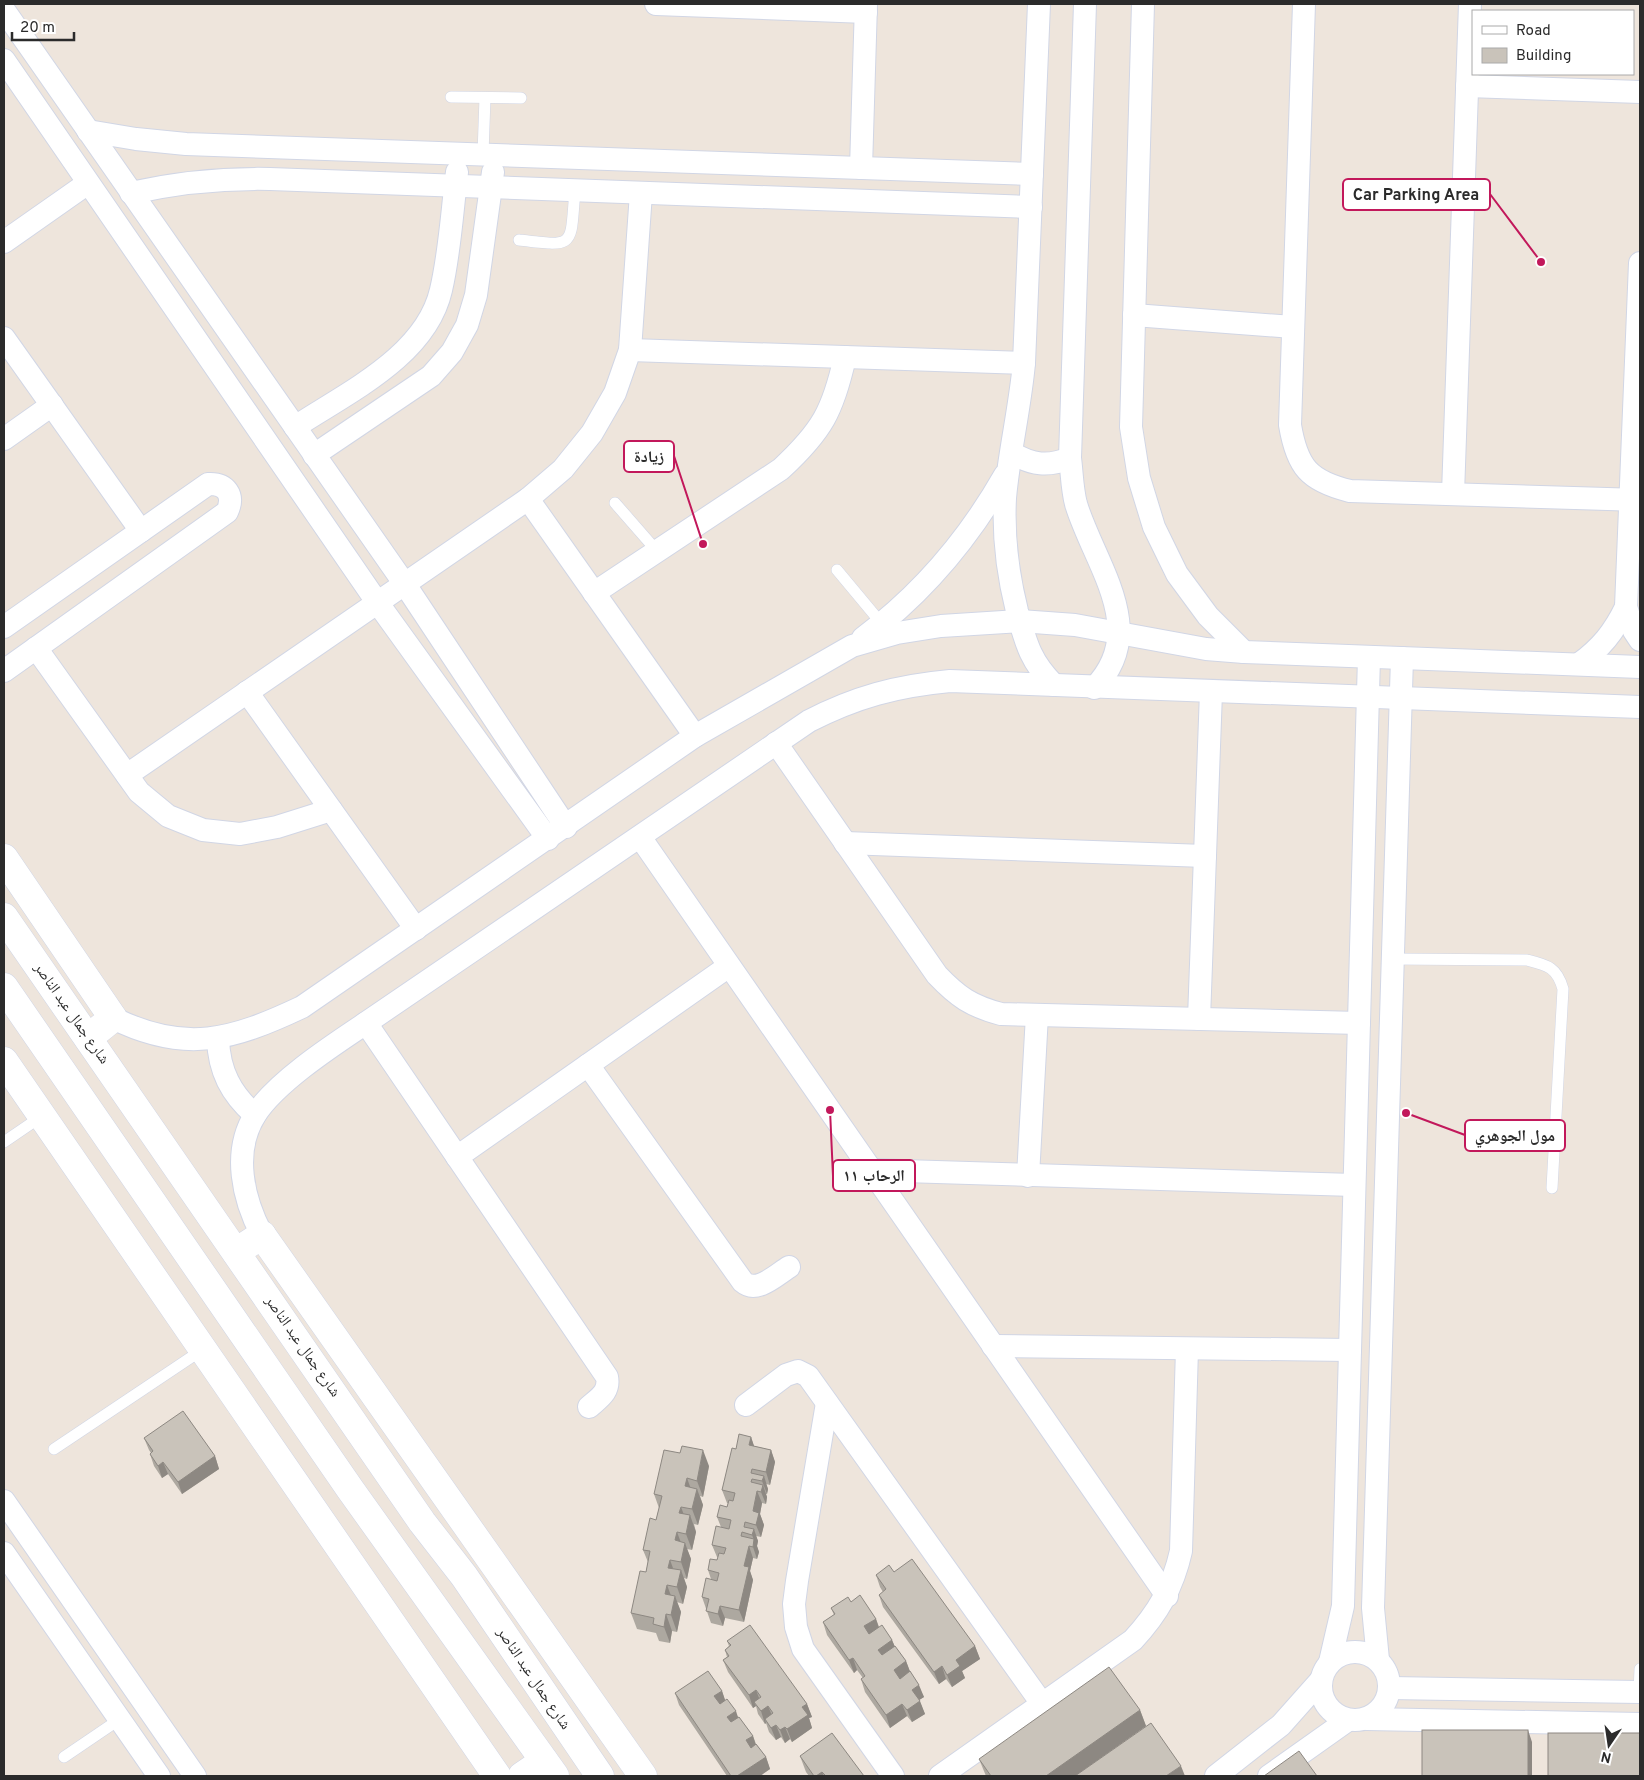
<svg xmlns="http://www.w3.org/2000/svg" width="1644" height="1780" font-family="Overpass,'Noto Naskh Arabic',sans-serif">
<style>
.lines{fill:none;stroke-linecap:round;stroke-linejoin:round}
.service-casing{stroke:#d1d6e5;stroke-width:12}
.minor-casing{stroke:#d1d6e5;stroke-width:24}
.tertiary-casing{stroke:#d1d6e5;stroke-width:29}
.secondary-casing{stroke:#d1d6e5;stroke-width:29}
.service{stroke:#fff;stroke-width:11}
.minor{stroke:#fff;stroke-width:22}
.tertiary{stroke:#fff;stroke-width:28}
.secondary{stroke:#fff;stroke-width:28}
.wall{fill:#ada8a0}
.shaded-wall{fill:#8d8882}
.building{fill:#c9c3ba;stroke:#8d8882}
.labels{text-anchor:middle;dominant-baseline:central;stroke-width:4;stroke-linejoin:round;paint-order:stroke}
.street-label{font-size:15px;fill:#2b2b2b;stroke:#fff}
.leader{fill:none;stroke:#c2185b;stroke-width:2}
.callout-dot{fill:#c2185b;stroke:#fff;stroke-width:2}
.callout{fill:#fff;stroke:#c2185b;stroke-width:2}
.callout-label{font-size:16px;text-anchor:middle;font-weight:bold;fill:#2b2b2b}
</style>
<rect width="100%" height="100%" fill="#eee5dc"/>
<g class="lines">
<g class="service-casing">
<g id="service">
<polyline points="451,97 521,98"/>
<polyline points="483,154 485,98"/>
<path d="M519 240C577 247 570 247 575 190"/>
<polyline points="615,503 656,550"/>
<polyline points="837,570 882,624"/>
<path d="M1392 959 1527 960C1547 965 1557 967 1563 989L1552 1188"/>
<polyline points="4,1142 42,1116"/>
<polyline points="54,1449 202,1350"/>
<polyline points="1639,1692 1640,1669"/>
<polyline points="64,1757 120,1719"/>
</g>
</g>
<g class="minor-casing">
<g id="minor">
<polyline points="656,4 866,12"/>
<path d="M1039 4 1024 363C1020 408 1009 453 1005 498 1003 537 1008 575 1017 611 1026 643 1030 661 1054 685"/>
<path d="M1085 4 1070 458C1072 473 1072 489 1076 504 1094 564 1151 630 1094 688"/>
<polyline points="1143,4 1131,427 1139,478 1154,527 1177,574 1208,616 1244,652"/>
<path d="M1304 4 1290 425C1297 467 1309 481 1350 491L1640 500"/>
<polyline points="4,10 404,583 566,827"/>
<polyline points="4,60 377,602 548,839"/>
<polyline points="1467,86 1640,92"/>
<polyline points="88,131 136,139 186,144 1032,174"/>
<polyline points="861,168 866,4"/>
<path d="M131 193C179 182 221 178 270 179L1031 207"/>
<polyline points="4,242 88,183"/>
<polyline points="1640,263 1626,607 1634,631 1640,640"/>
<polyline points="1134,315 1293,327"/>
<polyline points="4,338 141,531"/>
<polyline points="630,350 1024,363"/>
<path d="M295 427C348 392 426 356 441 290 450 252 452 211 457 172"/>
<polyline points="4,439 52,405"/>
<path d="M1012 453C1032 465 1048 467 1070 458"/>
<polyline points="314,455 431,376 452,352 467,325 476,295 493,172"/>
<polyline points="1453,494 1470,4"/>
<polyline points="528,499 695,736"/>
<path d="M594 593 781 469C822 431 833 411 845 357"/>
<path d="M4 627 208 484C226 483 235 495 227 512L4 671"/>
<path d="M863 638C922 594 968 540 1005 475"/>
<polyline points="36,648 139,792 168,816 203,830 240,834 277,827 331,810"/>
<path d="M1579 664C1601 648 1614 632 1626 607"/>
<polyline points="247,692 416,929"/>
<path d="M776 743 937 975C958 997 971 1006 1001 1014L1359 1023"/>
<polyline points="127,775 528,499 563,469 592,433 615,393 630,350 641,193"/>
<polyline points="640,837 1167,1596"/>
<polyline points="845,843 1205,856"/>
<path d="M113 1018C185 1054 232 1040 302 1007L695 736 852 646 897 633 941 626 1020 621 1075 625 1206 649 1244 652 1640 667"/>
<polyline points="1199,1019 1211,692"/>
<path d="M366 1023 607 1377C610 1392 599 1398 589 1407"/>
<path d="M218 1039C219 1071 231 1094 255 1115"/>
<path d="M588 1065 743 1282C757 1294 776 1275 789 1267"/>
<polyline points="457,1157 729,966"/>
<polyline points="871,1170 1354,1185"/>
<polyline points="1028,1176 1037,1015"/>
<path d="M262 1235C243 1199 232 1152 255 1115 276 1082 333 1045 366 1023L809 721C856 697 896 686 950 681L1640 707"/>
<polyline points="993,1346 1350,1350"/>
<polyline points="827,1403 797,1581 794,1604 796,1627 803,1649 893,1776"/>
<polyline points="746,1405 786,1375 798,1371 808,1376 1043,1705"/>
<polyline points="4,1501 195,1776"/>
<polyline points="4,1553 159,1776"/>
<circle cx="1355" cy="1686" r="34"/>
<polyline points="1378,1660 1373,1608 1402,658"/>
<polyline points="1330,1662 1343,1606 1369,657"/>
<polyline points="1390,1688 1640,1692"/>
<polyline points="1367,1719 1640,1724"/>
<path d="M940 1776 1133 1640C1158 1613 1173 1587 1181 1551L1187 1349"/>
<polyline points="1216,1776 1281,1725 1321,1680"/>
<polyline points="1269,1776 1348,1720"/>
</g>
</g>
<g class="tertiary-casing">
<g id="tertiary">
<polyline points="4,858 113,1018"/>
<polyline points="4,1061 497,1776"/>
<polyline points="262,1235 643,1776"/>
</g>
</g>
<g class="secondary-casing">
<g id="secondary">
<polyline points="4,917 422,1522 464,1576 600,1776"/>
<polyline points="4,987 350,1489 555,1776"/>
<polyline points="88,1038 113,1018"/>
<polyline points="236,1252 262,1235"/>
<polyline points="522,1776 544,1761"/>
</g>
</g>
<use href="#service" class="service"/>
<use href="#minor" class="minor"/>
<use href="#tertiary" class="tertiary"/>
<use href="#secondary" class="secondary"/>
</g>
<g class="wall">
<polygon points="751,1437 754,1446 771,1450 775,1462 770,1485 766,1484 768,1489 767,1494 766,1494 767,1497 766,1504 762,1503 760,1514 764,1525 761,1537 756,1536 758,1541 757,1546 759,1552 757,1559 753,1558 750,1571 753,1580 744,1622 725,1618 723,1626 711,1623 702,1597 711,1579 708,1570 717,1560 718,1557 717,1557 712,1545 721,1527 717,1517 727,1507 728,1503 727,1503 722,1490 736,1449"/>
<polygon points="144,1438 215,1456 219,1469 182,1494 168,1474 162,1478 154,1466 150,1454 151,1453 149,1450"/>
<polygon points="709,1466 703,1497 700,1496 703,1505 698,1525 694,1524 696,1532 692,1550 687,1549 691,1559 687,1579 684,1578 687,1587 683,1604 677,1602 681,1612 677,1632 672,1631 670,1643 659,1641 656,1633 637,1629 631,1613 646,1572 648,1562 643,1550 656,1520 659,1508 654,1494"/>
<polygon points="894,1572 975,1646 980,1659 962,1671 965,1678 952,1687 946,1679 939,1684 883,1607 879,1595 883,1592 880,1587 876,1575"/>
<polygon points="851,1602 876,1619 879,1627 892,1640 895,1647 906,1661 910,1672 924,1697 919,1700 925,1714 912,1722 907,1716 890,1728 865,1692 861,1679 863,1678 857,1670 854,1673 827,1635 823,1622 834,1615 831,1608"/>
<polygon points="727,1641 807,1704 812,1717 809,1718 812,1728 792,1742 790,1739 785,1743 781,1737 776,1740 769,1732 766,1723 765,1724 758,1714 756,1706 753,1708 728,1672 723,1660 727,1657 725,1650 729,1646"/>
<polygon points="722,1691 725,1700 753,1736 756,1744 766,1757 770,1769 760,1776 727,1776 679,1705 675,1693"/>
<polygon points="1140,1710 1146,1726 1075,1776 986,1776 979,1759"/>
<polygon points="800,1756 864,1776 809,1776 806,1772"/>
</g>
<g class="shaded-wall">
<polygon points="751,1437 755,1449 749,1445"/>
<polygon points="703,1450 709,1466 703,1497 697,1481"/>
<polygon points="771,1450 775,1462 770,1485 766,1472"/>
<polygon points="215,1456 219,1469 182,1494 178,1482"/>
<polygon points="163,1462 168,1474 162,1478 158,1466"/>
<polygon points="764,1476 768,1489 767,1494 762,1481"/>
<polygon points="687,1478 693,1495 685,1486"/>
<polygon points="763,1485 767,1497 766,1504 761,1492"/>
<polygon points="697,1489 703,1505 698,1525 692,1509"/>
<polygon points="757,1491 762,1503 760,1514 764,1525 761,1537 756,1525 753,1511"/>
<polygon points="681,1507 687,1523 679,1513"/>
<polygon points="690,1515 696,1532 692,1550 686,1534"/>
<polygon points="754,1529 758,1541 757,1546 759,1552 757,1559 753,1547 754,1540 752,1535"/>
<polygon points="677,1532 683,1548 675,1540"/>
<polygon points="685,1543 691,1559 687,1579 681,1562"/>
<polygon points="749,1546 753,1558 750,1571 753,1580 744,1622 739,1610 744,1566"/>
<polygon points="670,1560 676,1576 668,1568"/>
<polygon points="681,1570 687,1587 683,1604 677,1587"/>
<polygon points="667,1585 673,1601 665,1594"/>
<polygon points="675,1596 681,1612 677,1632 671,1615"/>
<polygon points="720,1606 725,1618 723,1626 718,1614"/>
<polygon points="666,1614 672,1631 670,1643 664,1627"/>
<polygon points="876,1619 880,1631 869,1639 864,1626"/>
<polygon points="892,1640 897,1652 882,1662 878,1650"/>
<polygon points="975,1646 980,1659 962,1671 965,1678 952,1687 947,1675 956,1660"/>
<polygon points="853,1658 857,1670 854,1673 849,1660"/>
<polygon points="906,1661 911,1674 898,1682 894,1670"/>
<polygon points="942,1666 946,1679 939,1684 934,1672"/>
<polygon points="919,1685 924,1697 916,1702 912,1690"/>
<polygon points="756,1690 761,1703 754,1702 756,1706 753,1708 749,1695"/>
<polygon points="722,1691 726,1703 719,1709 714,1696"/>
<polygon points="920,1701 925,1714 912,1722 907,1710"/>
<polygon points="807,1704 812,1717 809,1718 812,1728 792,1742 787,1729 802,1707"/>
<polygon points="902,1704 907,1716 890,1728 886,1715"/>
<polygon points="768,1706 773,1718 765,1719 766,1723 765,1724 761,1711"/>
<polygon points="1140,1710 1146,1726 1075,1776 1046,1776"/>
<polygon points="736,1711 740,1724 732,1730 727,1717"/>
<polygon points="776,1725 781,1737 776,1740 771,1728"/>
<polygon points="785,1727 790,1739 785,1743 780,1730"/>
<polygon points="1528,1730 1532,1742 1532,1776 1528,1776"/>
<polygon points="753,1736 757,1749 751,1753 746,1740"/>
<polygon points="766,1757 770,1769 760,1776 737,1776"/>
<polygon points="1181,1766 1185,1776 1166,1776"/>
<polygon points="822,1772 824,1776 816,1776"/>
</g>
<g class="building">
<polygon points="183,1411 215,1456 178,1482 163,1462 158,1466 150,1454 153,1451 144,1438"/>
<polygon points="739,1434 751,1437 749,1445 771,1450 766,1472 752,1469 751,1473 764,1476 762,1481 752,1479 751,1482 763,1485 761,1492 757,1491 753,1511 759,1513 756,1525 745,1522 744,1527 754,1529 752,1535 742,1532 741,1536 754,1539 753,1547 749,1546 744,1566 749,1567 739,1610 720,1606 718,1614 706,1611 709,1599 702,1597 706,1578 717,1581 719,1573 708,1570 710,1559 717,1560 719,1553 724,1554 726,1548 712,1545 716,1526 729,1529 731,1520 717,1517 720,1505 727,1507 729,1500 733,1501 735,1493 722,1490 732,1448 736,1449"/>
<polygon points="682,1446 703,1450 697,1481 687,1478 685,1486 697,1489 692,1509 681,1507 679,1513 690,1515 686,1534 677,1532 675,1540 685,1543 681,1562 670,1560 668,1568 681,1570 677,1587 667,1585 665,1594 675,1596 671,1615 666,1614 664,1627 653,1624 654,1618 631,1613 640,1571 646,1572 650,1551 643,1550 650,1518 656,1520 662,1496 654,1494 664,1450 680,1453"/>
<polygon points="912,1559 975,1646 956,1660 960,1666 947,1675 942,1666 934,1672 879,1595 886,1589 876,1575 889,1565 894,1572"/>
<polygon points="860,1595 876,1619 864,1626 869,1634 882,1625 892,1640 878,1650 882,1655 895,1646 906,1661 894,1670 900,1679 910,1671 919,1685 912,1690 920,1701 907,1710 902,1704 886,1715 861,1679 865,1676 853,1658 849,1660 823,1622 835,1614 831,1608 848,1597 851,1602"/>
<polygon points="750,1625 807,1704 802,1707 808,1715 787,1729 785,1727 780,1730 776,1725 771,1728 765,1719 773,1713 768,1706 761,1711 754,1702 761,1697 756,1690 749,1695 723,1660 729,1656 725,1650 731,1645 727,1641"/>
<polygon points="1109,1667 1140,1710 1046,1776 991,1776 979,1759"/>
<polygon points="708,1671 722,1691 714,1696 720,1704 727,1699 736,1711 727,1717 731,1722 739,1717 753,1736 746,1740 751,1748 756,1744 766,1757 737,1776 731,1776 675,1693"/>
<polygon points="1151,1723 1181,1766 1166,1776 1075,1776"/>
<rect x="1422" y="1730" width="106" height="46"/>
<polygon points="832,1733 864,1776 826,1776 822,1772 816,1776 814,1776 800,1756"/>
<rect x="1548" y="1733" width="92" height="43"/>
<polygon points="1299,1751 1317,1776 1264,1776"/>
</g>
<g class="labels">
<g class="street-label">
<text transform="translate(71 1014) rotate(55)">شارع جمال عبد الناصر</text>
<text transform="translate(302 1347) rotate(55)">شارع جمال عبد الناصر</text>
<text transform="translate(533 1679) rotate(56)">شارع جمال عبد الناصر</text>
</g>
</g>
<path class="leader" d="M1541 262L1490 194M703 544L674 456M1406 1113L1465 1135M830 1110L833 1176"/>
<g class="callout-dot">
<circle cx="1541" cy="262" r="5"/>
<circle cx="703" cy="544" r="5"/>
<circle cx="1406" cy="1113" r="5"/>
<circle cx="830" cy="1110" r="5"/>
</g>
<g class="callout">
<rect x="1343" y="179" width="147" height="31" rx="5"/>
<rect x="624" y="441" width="50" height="31" rx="5"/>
<rect x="1465" y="1120" width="100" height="31" rx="5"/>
<rect x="833" y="1160" width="82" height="31" rx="5"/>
</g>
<g class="callout-label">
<text x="1416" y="200">Car Parking Area</text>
<text x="649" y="462">زيادة</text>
<text x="1515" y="1141">مول الجوهري</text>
<text x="874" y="1181">الرحاب ١١</text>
</g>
<rect width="1644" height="1780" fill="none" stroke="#2b2b2b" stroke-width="10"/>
<rect x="1472" y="10" width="162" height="65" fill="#ffffff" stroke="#aaaaaa"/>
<rect x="1482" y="26" width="25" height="8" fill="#ffffff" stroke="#aaaaaa"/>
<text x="1516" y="35" font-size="15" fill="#2b2b2b">Road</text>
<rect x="1482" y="48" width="25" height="15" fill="#c9c3ba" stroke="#aaaaaa"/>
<text x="1516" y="60" font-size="15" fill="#2b2b2b">Building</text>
<g transform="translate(1609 1745) rotate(193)" stroke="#ffffff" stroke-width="4" paint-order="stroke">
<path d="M0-4L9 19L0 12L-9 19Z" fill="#2b2b2b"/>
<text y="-8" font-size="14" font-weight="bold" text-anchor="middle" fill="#2b2b2b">N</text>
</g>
<path d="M12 32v8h62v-8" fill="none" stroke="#2b2b2b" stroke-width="2.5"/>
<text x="20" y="32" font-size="15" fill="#2b2b2b" stroke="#ffffff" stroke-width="4" paint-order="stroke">20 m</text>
</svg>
